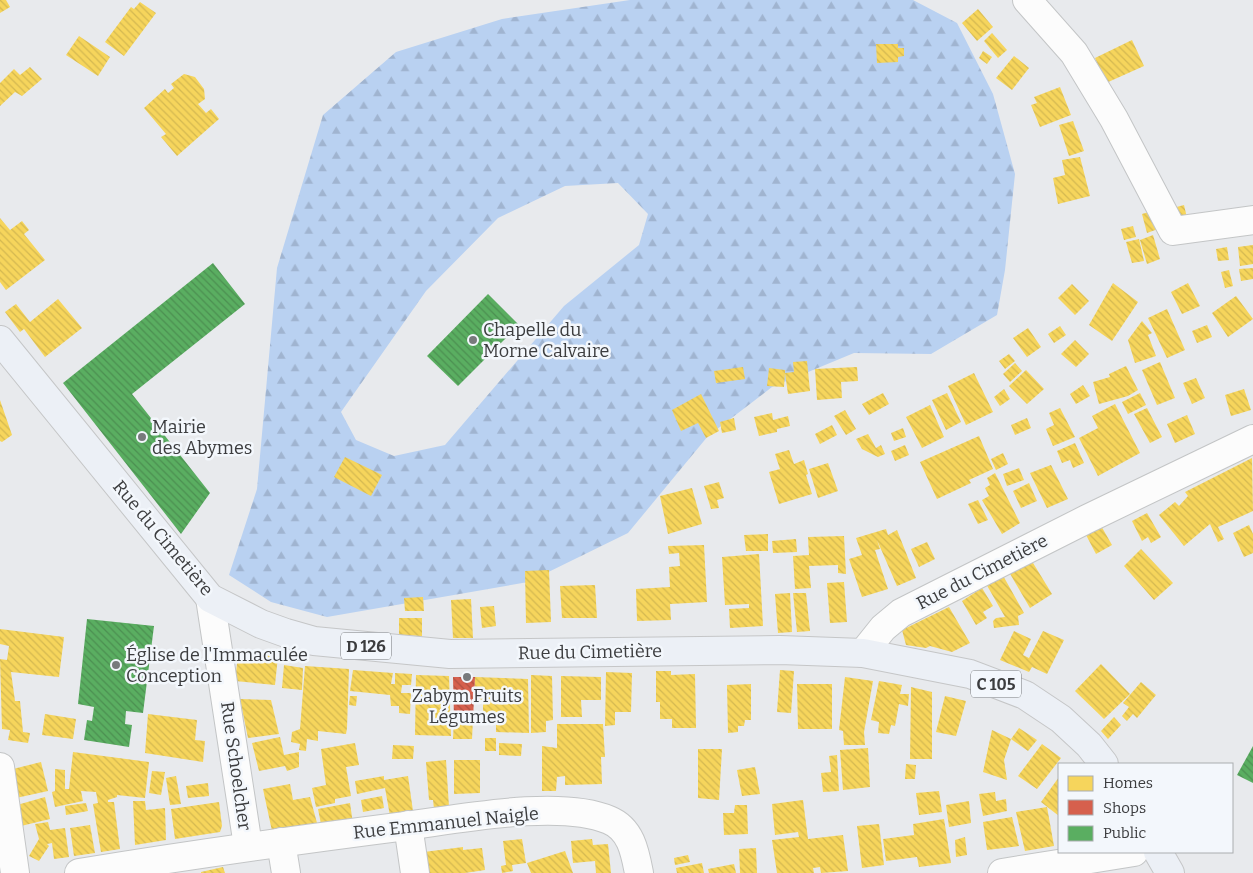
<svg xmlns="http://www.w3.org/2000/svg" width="1253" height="873" font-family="Bitter,serif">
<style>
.forest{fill:url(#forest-firs);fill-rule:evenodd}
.homes{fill:url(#homes-back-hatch)}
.shops{fill:url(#shops-back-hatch)}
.public{fill:url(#public-back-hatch)}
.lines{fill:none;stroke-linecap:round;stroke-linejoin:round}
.minor-casing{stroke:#c3c5c6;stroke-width:30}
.tertiary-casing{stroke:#c3c5c6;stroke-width:30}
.primary-casing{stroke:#c5c6c7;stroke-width:30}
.minor{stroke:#fcfcfc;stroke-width:28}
.tertiary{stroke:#fcfcfc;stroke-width:28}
.primary{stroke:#ecf0f6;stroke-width:28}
.poi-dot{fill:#787a7c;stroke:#f3f7fc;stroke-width:2}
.labels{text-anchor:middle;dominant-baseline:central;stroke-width:5;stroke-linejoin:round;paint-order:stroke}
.shield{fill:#f3f7fc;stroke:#737578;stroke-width:1}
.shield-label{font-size:16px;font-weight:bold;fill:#3c3d3f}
.poi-label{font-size:18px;fill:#3c3d3f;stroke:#f3f7fc;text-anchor:start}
.street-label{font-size:18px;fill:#3c3d3f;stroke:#f3f7fc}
</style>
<defs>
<pattern id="forest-firs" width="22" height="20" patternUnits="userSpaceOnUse" patternTransform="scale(1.25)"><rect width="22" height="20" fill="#b9d1f1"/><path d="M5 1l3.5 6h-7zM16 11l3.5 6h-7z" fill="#a0b4d0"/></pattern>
<pattern id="homes-back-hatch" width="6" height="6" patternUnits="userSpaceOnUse" patternTransform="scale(1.25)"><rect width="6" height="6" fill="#f6d55c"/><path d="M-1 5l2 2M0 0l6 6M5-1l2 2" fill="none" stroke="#d4b851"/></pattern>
<pattern id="shops-back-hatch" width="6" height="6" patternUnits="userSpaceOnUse" patternTransform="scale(1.25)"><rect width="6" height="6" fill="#d6604d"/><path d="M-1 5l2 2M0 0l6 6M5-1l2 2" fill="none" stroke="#af5041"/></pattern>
<pattern id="public-back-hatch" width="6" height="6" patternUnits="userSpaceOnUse" patternTransform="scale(1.25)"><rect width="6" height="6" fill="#5aae61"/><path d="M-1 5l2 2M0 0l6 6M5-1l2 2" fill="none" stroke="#4c8f51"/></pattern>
</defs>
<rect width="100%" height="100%" fill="#e8eaed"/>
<path class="forest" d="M630 0H913L957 23 993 94 1015 174 1005 270 997 315 931 354 854 353 772 387 708 436 628 533 528 582 327 617 271 602 229 575 257 489 277 268 323 115 396 52 502 19ZM618 183 648 214 639 245 564 306 445 445 394 456 356 440 341 412 426 291 498 218 565 186Z"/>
<g class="homes">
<polygon points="0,0 6,0 10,7 0,13"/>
<polygon points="140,2 156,13 124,56 105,42 131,7 134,9"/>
<polygon points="978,9 993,27 977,41 962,23"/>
<polygon points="992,33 1007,50 998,58 984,41"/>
<polygon points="79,36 110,57 98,76 66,55"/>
<polygon points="1132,40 1144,66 1106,83 1095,58"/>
<polygon points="876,44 898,44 898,48 904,48 904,56 898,57 898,62 877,63"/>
<polygon points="983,51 992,57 987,64 979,58"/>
<polygon points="1014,56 1029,68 1012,90 996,78"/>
<polygon points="30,67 42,79 22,96 15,92 0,106 0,83 14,69 20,75"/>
<polygon points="184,74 195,77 204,89 205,99 198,104 206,113 211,109 219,119 177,156 161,137 166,134 144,108 165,89 168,93 174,88 171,84"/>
<polygon points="1060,87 1071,115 1040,127 1031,105 1037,103 1034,97"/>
<polygon points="1073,121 1084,151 1069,156 1059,125"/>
<polygon points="1080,157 1090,196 1058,204 1053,178 1065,175 1062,160"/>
<polygon points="1184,205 1187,218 1173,222 1169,209"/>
<polygon points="1152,211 1158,229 1147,233 1142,214"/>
<polygon points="0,218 10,230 22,221 29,230 24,234 45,260 6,290 0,282"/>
<polygon points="1133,226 1136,237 1124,240 1121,229"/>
<polygon points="1153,235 1160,259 1147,264 1140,240"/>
<polygon points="1139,239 1144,261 1132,263 1126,242"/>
<polygon points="1253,245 1253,264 1240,266 1238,247"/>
<polygon points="1227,247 1229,260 1218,261 1216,249"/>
<polygon points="1253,268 1253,279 1241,281 1239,269"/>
<polygon points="1229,270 1233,286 1225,288 1221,272"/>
<polygon points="1113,283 1138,302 1112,341 1089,325"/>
<polygon points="1188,283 1200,306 1182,314 1171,292"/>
<polygon points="1072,284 1089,301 1075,315 1058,298"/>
<polygon points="1236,296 1253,319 1228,337 1212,313"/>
<polygon points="58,299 82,328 45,357 24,329 20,332 5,312 16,304 30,322"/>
<polygon points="1167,309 1185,350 1167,358 1148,318"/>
<polygon points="1142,321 1152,333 1148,335 1156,356 1135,363 1128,340"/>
<polygon points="1207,325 1212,337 1197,343 1192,331"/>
<polygon points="1060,326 1066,335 1054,343 1048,334"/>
<polygon points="1028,328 1041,347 1027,357 1013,338"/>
<polygon points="1075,340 1089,354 1076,367 1061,354"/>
<polygon points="1009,354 1015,361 1005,369 999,361"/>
<polygon points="807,361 810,391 788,394 785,373 784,387 767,386 769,368 785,370 785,373 794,372 793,362"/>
<polygon points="1160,362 1175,398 1157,405 1142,370"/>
<polygon points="1015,363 1022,371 1010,382 1003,374"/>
<polygon points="1126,366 1138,390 1128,396 1099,404 1093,382 1110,377 1109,374"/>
<polygon points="743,367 745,379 716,383 714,371"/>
<polygon points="857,367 858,381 841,382 842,398 817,400 815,369"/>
<polygon points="1026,370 1044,389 1027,404 1009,386"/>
<polygon points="974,373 993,412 966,425 948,386"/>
<polygon points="1196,378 1205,398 1192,404 1183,383"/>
<polygon points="1083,385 1090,396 1076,404 1070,394"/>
<polygon points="1004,389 1010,399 1000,406 994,397"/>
<polygon points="1244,389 1251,410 1231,416 1225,395"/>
<polygon points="883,393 889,404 869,415 862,404"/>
<polygon points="947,393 961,422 946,430 932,400"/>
<polygon points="1140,393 1146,405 1128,414 1122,402"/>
<polygon points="701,394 719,431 706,438 698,423 681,431 672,410"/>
<polygon points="0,400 12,435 2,442 0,441"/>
<polygon points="1115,404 1140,453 1098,476 1079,438 1098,428 1092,416"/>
<polygon points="930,405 944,437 922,448 906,417"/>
<polygon points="1060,408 1075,437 1053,446 1046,429 1054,425 1049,413"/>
<polygon points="1147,408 1162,437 1150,443 1134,414"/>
<polygon points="845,410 856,429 846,435 834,416"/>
<polygon points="772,413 773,420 788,416 790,426 777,429 777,432 759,436 754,417"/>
<polygon points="1187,415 1195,434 1175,443 1167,424"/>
<polygon points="734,418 736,430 722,433 720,422"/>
<polygon points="1027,418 1031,428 1015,435 1011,425"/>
<polygon points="832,425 837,435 820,444 815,434"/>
<polygon points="903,428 906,437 894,441 891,433"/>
<polygon points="868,434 876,448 881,445 885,454 878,457 862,449 856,439"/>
<polygon points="979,436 993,469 969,480 971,483 937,499 920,462"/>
<polygon points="1075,443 1084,463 1073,468 1070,460 1062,463 1057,451"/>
<polygon points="905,445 909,455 895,461 891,451"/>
<polygon points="789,450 794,464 804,460 808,474 806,475 812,494 779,504 769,472 780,469 775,454"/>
<polygon points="1003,453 1008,464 996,470 991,459"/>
<polygon points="345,457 382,475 371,496 334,477"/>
<polygon points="1252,458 1253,511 1218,527 1224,539 1218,542 1210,524 1184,546 1159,515 1175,502 1179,506 1188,496 1185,492"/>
<polygon points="828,463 838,491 818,498 809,469"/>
<polygon points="1051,465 1068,499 1047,508 1030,473"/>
<polygon points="1019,468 1024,480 1007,486 1003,474"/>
<polygon points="995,473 1020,523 1002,534 982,500 989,496 985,488 990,485 987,478"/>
<polygon points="719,482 724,498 717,500 719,508 711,509 704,486"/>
<polygon points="1029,483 1037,501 1021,508 1013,491"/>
<polygon points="692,488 702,524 668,534 660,496"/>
<polygon points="978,500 988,520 978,524 968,504"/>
<polygon points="1147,513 1161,537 1151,543 1148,537 1142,541 1132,521"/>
<polygon points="1100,524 1112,545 1096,554 1085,533"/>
<polygon points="1249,525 1253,534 1253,553 1244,557 1233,533"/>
<polygon points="886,529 888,535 897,530 916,578 897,586 877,540 880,549 875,550 888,589 862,597 849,559 862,555 856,538"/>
<polygon points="768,534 768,551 746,551 744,535"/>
<polygon points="844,536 846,574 838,573 838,565 809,566 811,588 795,589 793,556 809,555 808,537"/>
<polygon points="796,539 797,552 773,553 772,541"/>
<polygon points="927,542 935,559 919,567 911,549"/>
<polygon points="704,545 707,602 670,604 671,620 637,621 636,589 670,587 669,567 680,566 679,553 669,554 668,546"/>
<polygon points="1141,549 1173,583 1154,600 1124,566"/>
<polygon points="759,554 763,626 730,628 729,609 749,608 749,604 725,605 722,557"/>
<polygon points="1030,558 1052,594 1030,608 1009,572"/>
<polygon points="549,570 551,622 526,623 525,571"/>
<polygon points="1001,572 1024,613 1018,616 1019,625 994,628 993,621 996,618 1005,617 985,582"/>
<polygon points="844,582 847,622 830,623 827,583"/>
<polygon points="595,585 597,618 562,618 560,586"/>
<polygon points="982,588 993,606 983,612 987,618 976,625 962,601"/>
<polygon points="790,593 792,632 778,633 775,594"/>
<polygon points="793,593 806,593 810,631 797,632"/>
<polygon points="423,597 424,611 405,611 404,598"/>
<polygon points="471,599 473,638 453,638 451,600"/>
<polygon points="494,606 496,626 482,628 480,607"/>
<polygon points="949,607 970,643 952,652 930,646 926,648 906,645 902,630"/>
<polygon points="399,618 422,618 422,636 399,635"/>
<polygon points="0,629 64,637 59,677 11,672 15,701 20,701 23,732 30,733 28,743 8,740 10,730 2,729 0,659 7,660 9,646 0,644"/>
<polygon points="1014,631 1031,639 1023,655 1029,658 1043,631 1064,640 1047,674 1032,667 1029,672 1000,660"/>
<polygon points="245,651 278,656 275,685 235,681 238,655 244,655"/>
<polygon points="1101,664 1130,694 1104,719 1075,691"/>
<polygon points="284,665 303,668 302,690 282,688"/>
<polygon points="305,666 349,669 347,728 346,734 318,731 318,741 307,739 306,751 299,750 300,744 291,742 292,732 300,729"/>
<polygon points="353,670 393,673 391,684 395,684 395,673 412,674 411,685 402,685 401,693 411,693 410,714 399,713 399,706 391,706 390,695 350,691"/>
<polygon points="780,670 794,671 791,713 777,712"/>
<polygon points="656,671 671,671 671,675 695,674 696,728 672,728 672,719 660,719 660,702 656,702"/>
<polygon points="606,672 632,673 631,712 615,712 615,725 605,726"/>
<polygon points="416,675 449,676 451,736 415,735"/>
<polygon points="531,675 552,676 553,720 546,721 546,732 531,733"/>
<polygon points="561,676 601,677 601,700 581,700 582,717 561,717"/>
<polygon points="475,677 528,679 529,733 496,732 496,718 483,717 483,700 474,700"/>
<polygon points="845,677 873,681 864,732 865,745 844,745 843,731 839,730"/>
<polygon points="879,681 902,685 900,694 909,694 908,706 899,704 895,726 891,725 889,734 878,733 879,722 871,720"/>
<polygon points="1141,682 1156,695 1137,718 1133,714 1127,721 1122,716 1129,707 1123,703"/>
<polygon points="751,684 751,720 745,720 744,726 738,726 738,732 728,733 727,685"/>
<polygon points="797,684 832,684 832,729 798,729"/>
<polygon points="911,687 932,692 932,759 910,759"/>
<polygon points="350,696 357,696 356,706 349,705"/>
<polygon points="945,696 966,701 956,736 936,732"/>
<polygon points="240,699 271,700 279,734 248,738"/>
<polygon points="45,714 76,719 73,739 42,735"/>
<polygon points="148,714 197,720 195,740 205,741 203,762 145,753"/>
<polygon points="1114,717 1121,725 1108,739 1101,731"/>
<polygon points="454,718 473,719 472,739 453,739"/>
<polygon points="557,724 603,724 605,757 601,757 602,784 565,785 565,776 557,777 556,791 542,791 542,746 557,748"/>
<polygon points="1019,728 1037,740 1028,751 1011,739"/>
<polygon points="992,730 1011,739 1004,760 1007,780 983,772"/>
<polygon points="280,737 284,755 299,752 299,767 287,771 285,766 259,771 252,743"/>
<rect x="485" y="738" width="11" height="13"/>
<polygon points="355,743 359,765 346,767 351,796 335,799 335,803 316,807 312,788 326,785 321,749"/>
<polygon points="499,743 522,744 521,756 499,755"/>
<polygon points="1042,744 1061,758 1037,789 1018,776"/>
<polygon points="393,745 414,746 413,759 392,759"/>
<polygon points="868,748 870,787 843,790 840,750"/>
<polygon points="698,749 722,749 719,800 698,798"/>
<polygon points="73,752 149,762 145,798 117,795 117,797 108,800 108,802 114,802 120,849 101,852 93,804 98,803 96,792 81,791 83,801 55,807 52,792 55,791 55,769 65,770 65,789 69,789"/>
<polygon points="837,755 839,791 823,792 821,773 831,772 829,756"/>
<polygon points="446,760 449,807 434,809 433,800 429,800 426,762"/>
<polygon points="454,760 480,760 480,793 454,794"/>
<polygon points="41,762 48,791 16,798 9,770"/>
<polygon points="906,764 916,765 915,779 905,779"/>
<polygon points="755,767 760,794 742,796 737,770"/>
<polygon points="152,771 165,772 161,795 149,793"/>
<polygon points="176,776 181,804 170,805 166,778"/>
<polygon points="384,776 384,780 408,776 413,811 390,816 385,788 357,794 355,781"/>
<polygon points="1059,777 1059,816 1041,802"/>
<polygon points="208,783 209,796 188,798 186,786"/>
<polygon points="290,784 293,800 310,797 317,823 272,831 263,789"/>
<polygon points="939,791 942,812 919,815 916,793"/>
<polygon points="995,792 996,801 1006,799 1007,811 983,816 979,794"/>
<polygon points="382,796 384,808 363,812 361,800"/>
<polygon points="45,797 50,819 21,826 17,805"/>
<polygon points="803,800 808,839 843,835 848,871 821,873 820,867 813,868 814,873 777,873 772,840 799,837 798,832 775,835 772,804"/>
<polygon points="133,801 145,801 146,810 165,808 166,840 135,845"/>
<polygon points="969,801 971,823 949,827 946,805"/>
<polygon points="219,802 222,826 220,832 175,839 171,809"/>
<polygon points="86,803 88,811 66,815 65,806"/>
<polygon points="350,803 353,824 322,829 318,809"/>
<polygon points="735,805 747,805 748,834 724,835 723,813 734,813"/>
<polygon points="1047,807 1054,846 1025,851 1016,812"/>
<polygon points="1012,817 1019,846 987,850 983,822"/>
<polygon points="944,819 951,863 919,867 917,857 886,861 883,839 914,835 913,824"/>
<polygon points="48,822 50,830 65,828 69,857 54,859 52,843 47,844 49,846 39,861 29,856 39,839 35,824"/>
<polygon points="879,824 884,865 862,868 857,826"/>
<polygon points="90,825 95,853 74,856 70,828"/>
<polygon points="965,837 967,855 956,857 955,840"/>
<polygon points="522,839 526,863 512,865 513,871 502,873 501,866 506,865 503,841"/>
<polygon points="592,839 593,845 608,844 611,873 596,873 595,861 573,863 571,841"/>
<polygon points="463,847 463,850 482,848 485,870 465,873 425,873 424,852"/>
<polygon points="756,848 757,873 740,873 739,849"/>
<polygon points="565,851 573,873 531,873 527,863"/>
<polygon points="688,855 690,862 675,865 674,858"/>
<polygon points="702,863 704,873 677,873 676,868"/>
<polygon points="734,864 736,873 709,873 708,869"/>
<polygon points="223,867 225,873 201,873 201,872"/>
</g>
<polygon class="shops" points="453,677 475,677 473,719 454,718"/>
<g class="public">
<polygon points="213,263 245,304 132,394 210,493 181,534 63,383"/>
<polygon points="488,294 519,325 458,386 427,356"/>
<polygon points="87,619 154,626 143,713 126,711 125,724 132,725 129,747 84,740 87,720 92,721 94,707 78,704"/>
<polygon points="1253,746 1253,783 1237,775"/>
</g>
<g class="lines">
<g class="minor-casing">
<g id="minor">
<polyline points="1027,0 1074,53 1114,119 1173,231 1253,220"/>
<polyline points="210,598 248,846"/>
<polyline points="0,767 15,873"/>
<polyline points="408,825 415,873"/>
<polyline points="281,842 286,873"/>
<path d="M79 873C188 855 296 840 406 826 459 819 560 799 609 820 631 829 635 852 639 873"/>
<polyline points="1002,873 1134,852"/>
</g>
</g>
<g class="tertiary-casing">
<polyline id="tertiary" points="863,653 883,628 901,613 1087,519 1253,439"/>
</g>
<g class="primary-casing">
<g id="primary">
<polyline points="0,340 210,598 261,624 286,633 314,641 450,654 780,650 863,653 970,674 1025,695 1061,719 1089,745 1104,764"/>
<polyline points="1158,852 1170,873"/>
</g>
</g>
<use href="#minor" class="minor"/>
<use href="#tertiary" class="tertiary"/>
<use href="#primary" class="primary"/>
</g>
<g class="poi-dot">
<circle cx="473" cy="340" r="5"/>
<circle cx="142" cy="437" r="5"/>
<circle cx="116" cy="665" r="5"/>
<circle cx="467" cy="677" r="5"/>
</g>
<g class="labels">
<g class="shield">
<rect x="341" y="632.5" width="50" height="27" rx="4"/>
<rect x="971" y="670.5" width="50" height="27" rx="4"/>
</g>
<g class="shield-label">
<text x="366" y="646">D 126</text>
<text x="996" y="684">C 105</text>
</g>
<g class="poi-label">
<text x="483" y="330">Chapelle du<tspan x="483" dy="21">Morne Calvaire</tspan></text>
<text x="152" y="427">Mairie<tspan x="152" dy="21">des Abymes</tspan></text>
<text x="126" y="655">Église de l'Immaculée<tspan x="126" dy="21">Conception</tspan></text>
<text x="467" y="696" text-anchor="middle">Zabym Fruits<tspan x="467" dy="21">Légumes</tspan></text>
</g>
<g class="street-label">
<text transform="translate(163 538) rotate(50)">Rue du Cimetière</text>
<text transform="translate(982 572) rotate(-27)">Rue du Cimetière</text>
<text transform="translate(590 652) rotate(-1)">Rue du Cimetière</text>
<text transform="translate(236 766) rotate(82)">Rue Schoelcher</text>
<text transform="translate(446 823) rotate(-6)">Rue Emmanuel Naigle</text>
</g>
</g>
<rect x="1058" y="763" width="175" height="90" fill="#f3f7fc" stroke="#aaadb0"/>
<rect x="1068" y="776" width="25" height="15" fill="#f6d55c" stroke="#aaadb0"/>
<text x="1103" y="788" font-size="15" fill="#3c3d3f">Homes</text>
<rect x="1068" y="800" width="25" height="15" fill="#d6604d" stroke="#aaadb0"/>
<text x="1103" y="813" font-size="15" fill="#3c3d3f">Shops</text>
<rect x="1068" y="826" width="25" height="15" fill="#5aae61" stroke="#aaadb0"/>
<text x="1103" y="838" font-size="15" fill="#3c3d3f">Public</text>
</svg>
